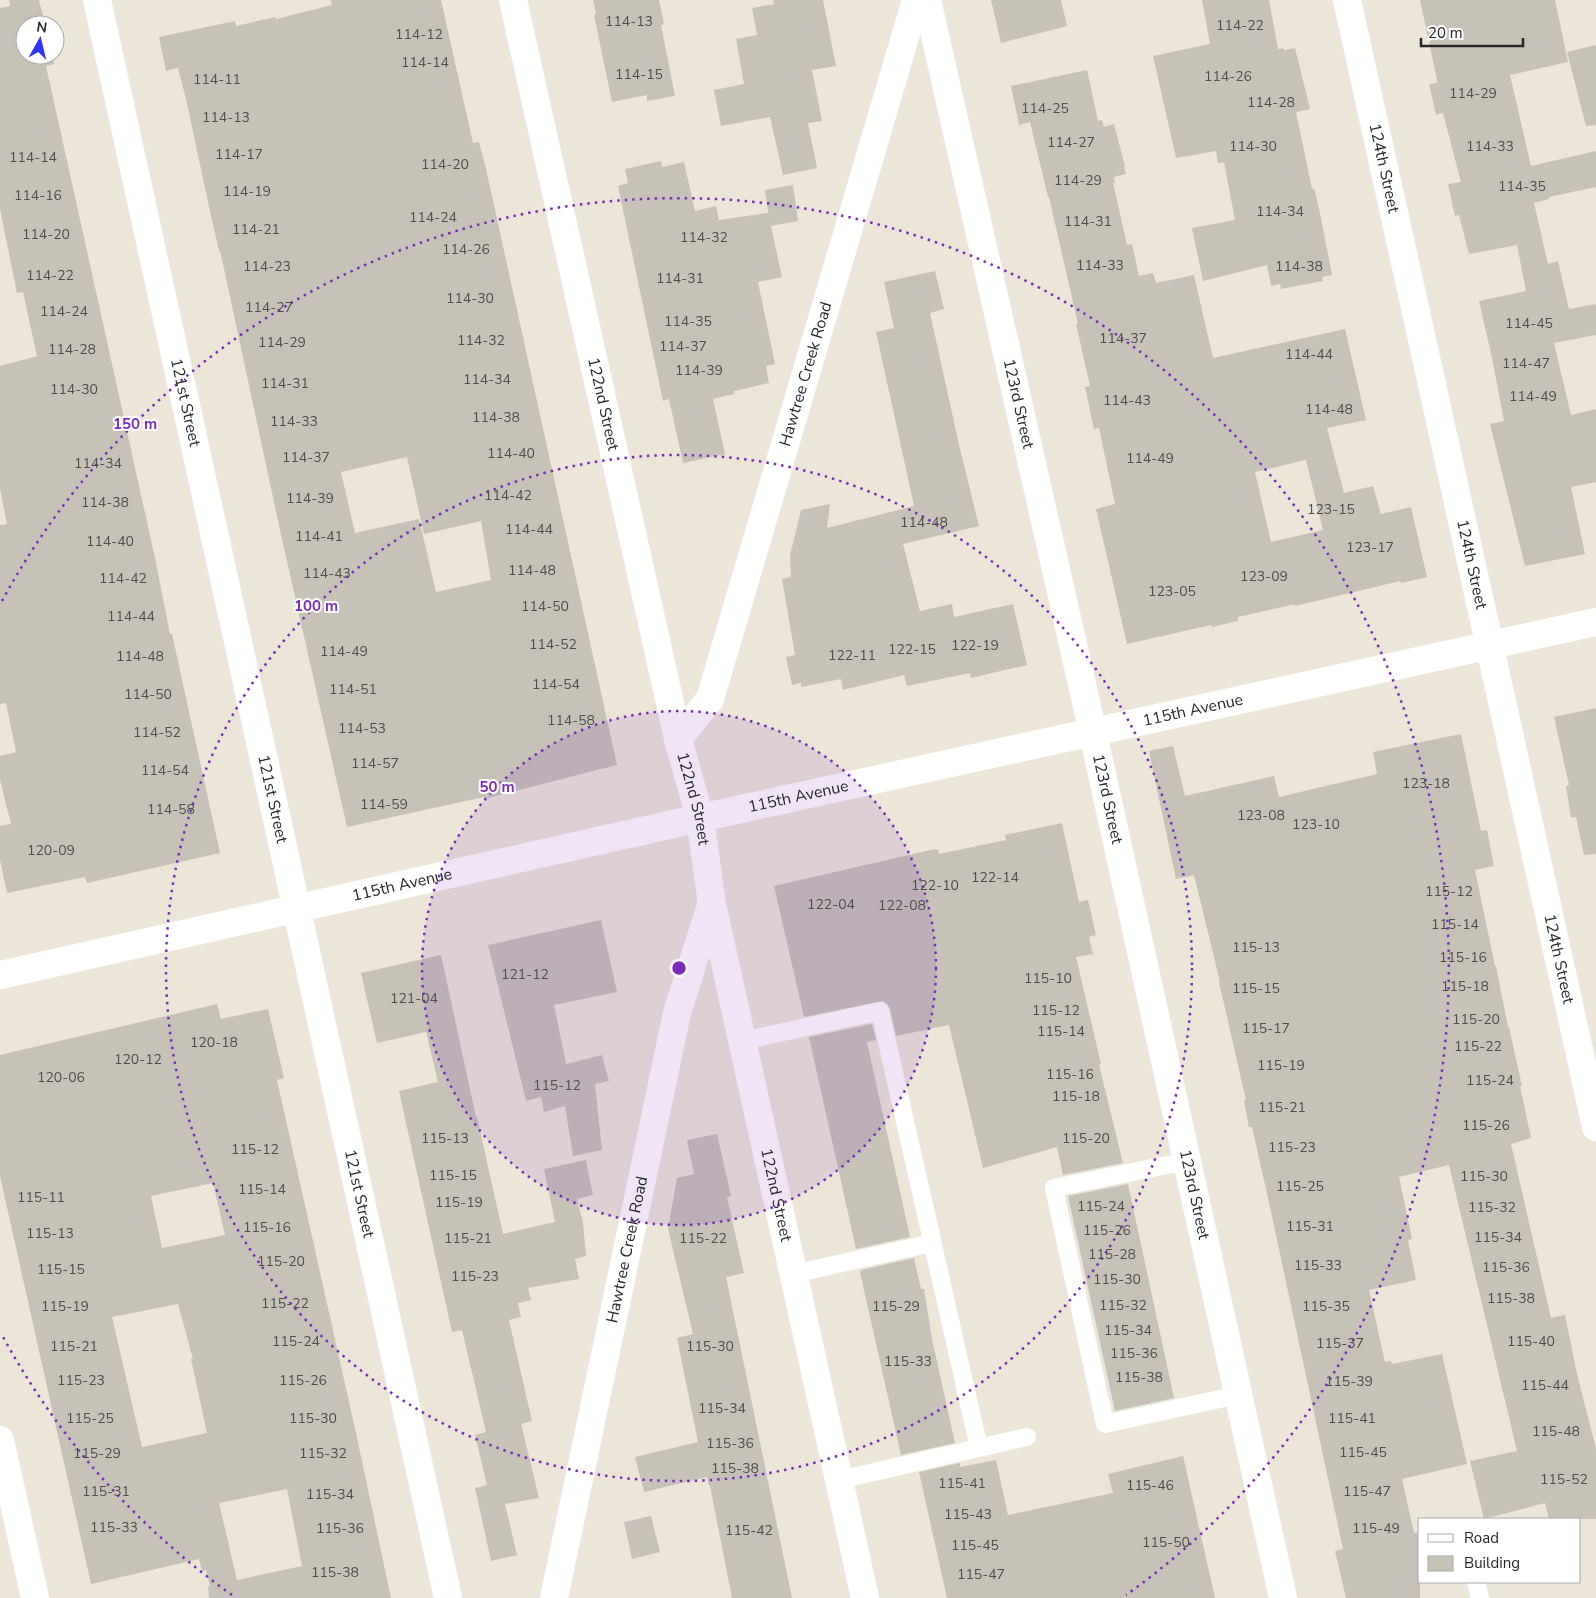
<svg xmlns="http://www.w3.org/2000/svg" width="1596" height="1598" font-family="'Nunito Sans',sans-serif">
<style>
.building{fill:#c6c2b7;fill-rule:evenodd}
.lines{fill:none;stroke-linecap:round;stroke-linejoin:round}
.service{stroke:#fff;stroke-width:18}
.minor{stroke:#fff;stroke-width:28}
.ring{fill:none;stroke:#7b2cbf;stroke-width:2.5;stroke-dasharray:2.5 5}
.labels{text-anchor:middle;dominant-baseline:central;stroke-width:4;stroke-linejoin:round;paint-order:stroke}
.number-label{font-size:14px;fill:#4f4e4b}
.street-label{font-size:16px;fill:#272727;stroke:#fff}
.centre{fill:#7b2cbf;stroke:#fff;stroke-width:2.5}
.ring-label{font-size:15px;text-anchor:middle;font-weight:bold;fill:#7b2cbf;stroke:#fff;stroke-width:4;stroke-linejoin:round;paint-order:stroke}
</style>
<rect width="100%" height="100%" fill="#ebe6d7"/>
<g class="building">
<polygon points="9,0 39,0 45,25 25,25 25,55 52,55 54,64 46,66 155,558 170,634 172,634 220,853 87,883 85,877 7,893 0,860 0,826 11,824 0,780 0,756 16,752 6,703 0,704 0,525 7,524 0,489 0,366 37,356 23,292 17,293 0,209 0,8 10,6"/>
<path d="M331 0H441L473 143 479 142 486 169 617 765 484 799V797L347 827 280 530 220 250 219 251 211 216 186 99 178 68 166 71 159 37 235 21 236 26 275 17 276 19 332 5ZM407 457 424 534 481 521 491 580 436 592 419 519 355 533 341 472Z"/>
<polygon points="593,0 659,0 664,24 661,25 675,96 647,101 647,95 612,102 594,15 596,14"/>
<polygon points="773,0 823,0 836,66 812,70 822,121 808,123 817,168 783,175 770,117 721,126 714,90 744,84 736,39 757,35 752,8 774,4"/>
<polygon points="991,0 1061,0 1067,26 1001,43"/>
<polygon points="1202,0 1269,0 1278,49 1283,48 1284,50 1295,48 1310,109 1296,112 1312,189 1314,188 1320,213 1332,275 1322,277 1323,281 1281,289 1280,284 1271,286 1267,265 1203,281 1192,228 1235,220 1224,162 1218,163 1216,151 1176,158 1153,56 1210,44"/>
<polygon points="1420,0 1555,0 1568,62 1510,75 1531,166 1596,151 1596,187 1549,197 1549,199 1534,203 1548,264 1558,261 1569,309 1596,304 1596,335 1554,343 1571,415 1596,409 1596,482 1571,487 1585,554 1525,566 1490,424 1504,421 1492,358 1479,301 1526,291 1517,245 1469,254 1459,215 1455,216 1448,184 1461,182 1443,113 1436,115 1429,84 1437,83 1437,80"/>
<polygon points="1596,45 1596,125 1586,126 1567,52"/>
<path d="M1087 70 1098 121 1102 120 1104 127 1114 124 1125 166 1124 167 1126 174 1114 177 1115 183H1113L1127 245 1132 244 1139 276 1153 273 1156 283 1194 275 1213 358 1345 329 1366 420 1327 428 1344 493 1373 486 1381 514 1411 507 1427 577 1401 583 1400 581 1295 606V604L1238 617V621L1212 627 1211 625 1127 644 1096 509 1115 504 1099 428 1094 429 1085 387 1090 386 1076 324H1078L1049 197H1048L1030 122 1019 125 1011 86ZM1306 460 1323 530 1271 542 1255 472Z"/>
<polygon points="661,161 662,167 684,162 695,211 716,206 719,220 768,213 769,218 765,190 793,185 798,221 771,226 782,277 758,282 775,364 766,366 769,383 734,391 734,394 713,399 725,454 683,463 669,399 663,401 618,186 628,183 625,169"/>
<polygon points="935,271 944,309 930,313 960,449 979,526 903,544 920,611 952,604 954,617 1013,604 1027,665 971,678 970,673 907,686 904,675 843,690 841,679 801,687 801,683 792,685 786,657 795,655 782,579 791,577 790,555 801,510 830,504 827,528 914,506 876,332 894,328 884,282"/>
<polygon points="1596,708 1596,854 1584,855 1576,817 1571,818 1566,786 1569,785 1554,717"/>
<polygon points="1461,734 1481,831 1487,830 1494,866 1475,870 1495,966 1496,966 1508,1027 1509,1027 1522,1086 1520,1086 1531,1138 1511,1144 1551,1318 1565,1315 1577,1374 1596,1449 1596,1519 1549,1519 1545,1503 1484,1519 1470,1461 1517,1451 1449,1165 1399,1177 1412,1239 1408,1240 1416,1280 1369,1290 1385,1362 1391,1361 1392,1364 1442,1354 1467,1464 1402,1479 1414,1533 1420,1532 1420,1598 1346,1598 1335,1551 1343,1549 1270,1207 1252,1127 1249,1127 1244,1101 1246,1100 1219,982 1220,982 1194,875 1176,879 1149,751 1173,746 1185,796 1274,776 1279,797 1377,774 1373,752"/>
<polygon points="1062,823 1079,902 1088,900 1096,935 1089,937 1093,954 1076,957 1101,1064 1099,1065 1123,1163 1063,1175 1057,1147 983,1168 949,1025 896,1036 890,1008 887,1004 883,1001 804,1017 774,886 935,849 938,850 939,854 1006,840 1005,835"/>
<polygon points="601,920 617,992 554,1005 566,1064 602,1055 609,1081 595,1084 602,1150 573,1156 565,1106 544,1112 541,1097 526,1101 488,945"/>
<polygon points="441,955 476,1117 477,1117 503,1234 555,1222 544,1169 586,1160 593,1195 577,1199 583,1222 586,1256 575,1259 579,1279 528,1288 531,1300 518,1303 521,1317 509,1320 532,1421 521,1424 539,1498 505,1504 517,1555 491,1561 475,1488 487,1485 475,1435 486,1432 462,1330 452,1332 399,1091 438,1082 426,1032 377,1043 361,973"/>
<path d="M217 1004 221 1019 268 1009 284 1078 277 1080 356 1433 391 1598H209L208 1586H210L206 1570 202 1571 199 1559 91 1584 0 1176V1055ZM213 1183 225 1235 162 1248 151 1196ZM178 1304 193 1359H191L207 1433 142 1447 112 1317ZM287 1489 302 1566 237 1580 219 1503Z"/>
<polygon points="872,1024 876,1040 867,1042 910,1237 856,1249 809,1037"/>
<polygon points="717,1134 731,1196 727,1197 744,1273 726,1277 792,1598 732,1598 710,1486 709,1486 707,1477 644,1492 635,1457 698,1442 677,1338 693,1334 668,1229 677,1178 694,1174 687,1140"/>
<polygon points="1128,1184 1174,1398 1115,1411 1068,1196"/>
<polygon points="914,1258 921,1289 924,1289 932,1339 955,1443 901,1455 860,1272 861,1270"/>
<polygon points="1183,1456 1215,1598 947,1598 919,1472 960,1463 960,1467 996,1460 1008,1515 1113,1493 1108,1474"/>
<polygon points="651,1516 660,1552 632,1559 624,1522"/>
</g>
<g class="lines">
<g class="service">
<polyline points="742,1041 880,1011 979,1448"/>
<polyline points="1187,1161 1054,1188 1105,1424 1238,1395"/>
<polyline points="793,1274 932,1243"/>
<polyline points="839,1480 1027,1437"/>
<polyline points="1476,1582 1480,1598"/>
</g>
<g class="minor">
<path id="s1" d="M97 0 448 1598"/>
<path id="s2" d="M513 0 678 739 700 818 712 904 865 1598"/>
<path id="s3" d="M927 0 1093 733 1283 1598"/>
<path id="s4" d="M1347 0 1596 1127"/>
<path id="s5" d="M678 739 710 699 916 0"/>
<path id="s6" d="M0 975 700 818 1596 622"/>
<polyline points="0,1440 35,1598"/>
<path id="s7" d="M554 1598 677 1013 711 905"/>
</g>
</g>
<circle cx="679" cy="968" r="257" fill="#7b2cbf" fill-opacity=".12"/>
<g class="ring">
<circle cx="679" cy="968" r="257"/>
<circle cx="679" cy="968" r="513"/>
<path d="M232 1595A770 770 0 0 1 2 1335M2 601A770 770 0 1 1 1126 1595"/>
</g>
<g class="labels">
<g class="number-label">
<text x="629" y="21">114-13</text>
<text x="1240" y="25">114-22</text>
<text x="419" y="34">114-12</text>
<text x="425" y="62">114-14</text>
<text x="639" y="74">114-15</text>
<text x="1228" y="76">114-26</text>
<text x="217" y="79">114-11</text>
<text x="1473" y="93">114-29</text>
<text x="1271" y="102">114-28</text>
<text x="1045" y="108">114-25</text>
<text x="226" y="117">114-13</text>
<text x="1071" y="142">114-27</text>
<text x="1253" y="146">114-30</text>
<text x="1490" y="146">114-33</text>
<text x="239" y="154">114-17</text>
<text x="33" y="157">114-14</text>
<text x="445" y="164">114-20</text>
<text x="1078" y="180">114-29</text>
<text x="1522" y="186">114-35</text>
<text x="247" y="191">114-19</text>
<text x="38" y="195">114-16</text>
<text x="1280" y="211">114-34</text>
<text x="433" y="217">114-24</text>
<text x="1088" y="221">114-31</text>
<text x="256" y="229">114-21</text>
<text x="46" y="234">114-20</text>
<text x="704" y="237">114-32</text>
<text x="466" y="249">114-26</text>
<text x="1100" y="265">114-33</text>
<text x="267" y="266">114-23</text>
<text x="1299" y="266">114-38</text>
<text x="50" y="275">114-22</text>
<text x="680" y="278">114-31</text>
<text x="470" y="298">114-30</text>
<text x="269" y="307">114-27</text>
<text x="64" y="311">114-24</text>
<text x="688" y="321">114-35</text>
<text x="1529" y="323">114-45</text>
<text x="1123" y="338">114-37</text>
<text x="481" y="340">114-32</text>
<text x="282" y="342">114-29</text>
<text x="683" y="346">114-37</text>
<text x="72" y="349">114-28</text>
<text x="1309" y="354">114-44</text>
<text x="1526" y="363">114-47</text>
<text x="699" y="370">114-39</text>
<text x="487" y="379">114-34</text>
<text x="285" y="383">114-31</text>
<text x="74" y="389">114-30</text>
<text x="1533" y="396">114-49</text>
<text x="1127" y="400">114-43</text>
<text x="1329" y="409">114-48</text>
<text x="496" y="417">114-38</text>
<text x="294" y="421">114-33</text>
<text x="511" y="453">114-40</text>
<text x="306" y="457">114-37</text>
<text x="1150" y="458">114-49</text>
<text x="98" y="463">114-34</text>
<text x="508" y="495">114-42</text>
<text x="310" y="498">114-39</text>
<text x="105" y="502">114-38</text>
<text x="1331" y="509">123-15</text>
<text x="924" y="522">114-48</text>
<text x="529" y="529">114-44</text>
<text x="319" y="536">114-41</text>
<text x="110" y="541">114-40</text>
<text x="1370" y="547">123-17</text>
<text x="532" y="570">114-48</text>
<text x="327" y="573">114-43</text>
<text x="1264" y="576">123-09</text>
<text x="123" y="578">114-42</text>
<text x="1172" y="591">123-05</text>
<text x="545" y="606">114-50</text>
<text x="131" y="616">114-44</text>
<text x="553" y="644">114-52</text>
<text x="975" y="645">122-19</text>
<text x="912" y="649">122-15</text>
<text x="344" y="651">114-49</text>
<text x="852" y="655">122-11</text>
<text x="140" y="656">114-48</text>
<text x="556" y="684">114-54</text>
<text x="353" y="689">114-51</text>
<text x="148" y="694">114-50</text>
<text x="571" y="720">114-58</text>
<text x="362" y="728">114-53</text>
<text x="157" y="732">114-52</text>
<text x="375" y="763">114-57</text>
<text x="165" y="770">114-54</text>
<text x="1426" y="783">123-18</text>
<text x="384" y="804">114-59</text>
<text x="171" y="809">114-58</text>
<text x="1261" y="815">123-08</text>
<text x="1316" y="824">123-10</text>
<text x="51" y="850">120-09</text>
<text x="995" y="877">122-14</text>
<text x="935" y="885">122-10</text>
<text x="1449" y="891">115-12</text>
<text x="831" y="904">122-04</text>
<text x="902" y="905">122-08</text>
<text x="1455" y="924">115-14</text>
<text x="1256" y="947">115-13</text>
<text x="1463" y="957">115-16</text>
<text x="525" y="974">121-12</text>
<text x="1048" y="978">115-10</text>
<text x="1465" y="986">115-18</text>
<text x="1256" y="988">115-15</text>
<text x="414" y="998">121-04</text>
<text x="1056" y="1010">115-12</text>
<text x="1476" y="1019">115-20</text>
<text x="1266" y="1028">115-17</text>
<text x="1061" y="1031">115-14</text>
<text x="214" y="1042">120-18</text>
<text x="1478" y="1046">115-22</text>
<text x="138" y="1059">120-12</text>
<text x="1281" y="1065">115-19</text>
<text x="1070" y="1074">115-16</text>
<text x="61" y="1077">120-06</text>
<text x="1490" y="1080">115-24</text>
<text x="557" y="1085">115-12</text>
<text x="1076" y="1096">115-18</text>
<text x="1282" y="1107">115-21</text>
<text x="1486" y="1125">115-26</text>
<text x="445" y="1138">115-13</text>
<text x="1086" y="1138">115-20</text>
<text x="1292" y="1147">115-23</text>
<text x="255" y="1149">115-12</text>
<text x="453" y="1175">115-15</text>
<text x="1484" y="1176">115-30</text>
<text x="1300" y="1186">115-25</text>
<text x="262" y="1189">115-14</text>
<text x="41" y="1197">115-11</text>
<text x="459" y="1202">115-19</text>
<text x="1101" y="1206">115-24</text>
<text x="1492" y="1207">115-32</text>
<text x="1310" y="1226">115-31</text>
<text x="267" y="1227">115-16</text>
<text x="1107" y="1230">115-26</text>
<text x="50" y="1233">115-13</text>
<text x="1498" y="1237">115-34</text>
<text x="468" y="1238">115-21</text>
<text x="703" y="1238">115-22</text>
<text x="1112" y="1254">115-28</text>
<text x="281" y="1261">115-20</text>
<text x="1318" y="1265">115-33</text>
<text x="1506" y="1267">115-36</text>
<text x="61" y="1269">115-15</text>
<text x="475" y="1276">115-23</text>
<text x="1117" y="1279">115-30</text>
<text x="1511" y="1298">115-38</text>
<text x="285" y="1303">115-22</text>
<text x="1123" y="1305">115-32</text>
<text x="65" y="1306">115-19</text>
<text x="896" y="1306">115-29</text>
<text x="1326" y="1306">115-35</text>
<text x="1128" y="1330">115-34</text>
<text x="296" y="1341">115-24</text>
<text x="1531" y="1341">115-40</text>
<text x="1340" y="1343">115-37</text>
<text x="74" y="1346">115-21</text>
<text x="710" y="1346">115-30</text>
<text x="1134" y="1353">115-36</text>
<text x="908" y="1361">115-33</text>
<text x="1139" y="1377">115-38</text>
<text x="81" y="1380">115-23</text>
<text x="303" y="1380">115-26</text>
<text x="1349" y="1381">115-39</text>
<text x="1545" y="1385">115-44</text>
<text x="722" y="1408">115-34</text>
<text x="90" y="1418">115-25</text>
<text x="313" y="1418">115-30</text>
<text x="1352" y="1418">115-41</text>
<text x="1556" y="1431">115-48</text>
<text x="730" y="1443">115-36</text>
<text x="1363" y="1452">115-45</text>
<text x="97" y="1453">115-29</text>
<text x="323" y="1453">115-32</text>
<text x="735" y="1468">115-38</text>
<text x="1564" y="1479">115-52</text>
<text x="962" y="1483">115-41</text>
<text x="1150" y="1485">115-46</text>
<text x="106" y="1491">115-31</text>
<text x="1367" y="1491">115-47</text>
<text x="330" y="1494">115-34</text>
<text x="968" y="1514">115-43</text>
<text x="114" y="1527">115-33</text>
<text x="340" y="1528">115-36</text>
<text x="1376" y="1528">115-49</text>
<text x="749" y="1530">115-42</text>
<text x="1166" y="1542">115-50</text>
<text x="975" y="1545">115-45</text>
<text x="335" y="1572">115-38</text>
<text x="981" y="1574">115-47</text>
</g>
<g class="street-label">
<text stroke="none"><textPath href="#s4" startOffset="172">124th Street</textPath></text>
<text stroke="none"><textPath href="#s5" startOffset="390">Hawtree Creek Road</textPath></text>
<text stroke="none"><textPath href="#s1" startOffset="412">121st Street</textPath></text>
<text stroke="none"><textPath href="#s2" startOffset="414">122nd Street</textPath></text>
<text stroke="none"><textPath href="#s3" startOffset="414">123rd Street</textPath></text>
<text stroke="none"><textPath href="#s4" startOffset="578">124th Street</textPath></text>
<text stroke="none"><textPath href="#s6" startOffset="1222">115th Avenue</textPath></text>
<text stroke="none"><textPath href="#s6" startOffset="818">115th Avenue</textPath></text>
<text stroke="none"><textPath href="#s2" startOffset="819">122nd Street</textPath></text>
<text stroke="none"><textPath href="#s1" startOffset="818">121st Street</textPath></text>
<text stroke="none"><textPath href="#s3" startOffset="819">123rd Street</textPath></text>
<text stroke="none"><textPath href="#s6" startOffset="412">115th Avenue</textPath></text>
<text stroke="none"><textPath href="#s4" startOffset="982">124th Street</textPath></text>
<text stroke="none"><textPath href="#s1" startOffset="1222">121st Street</textPath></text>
<text stroke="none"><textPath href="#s2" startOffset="1224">122nd Street</textPath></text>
<text stroke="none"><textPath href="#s3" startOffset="1224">123rd Street</textPath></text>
<text stroke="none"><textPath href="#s7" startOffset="356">Hawtree Creek Road</textPath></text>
</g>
</g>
<circle cx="679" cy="968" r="8" class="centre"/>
<g class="ring-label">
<text x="135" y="429">150 m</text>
<text x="316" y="611">100 m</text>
<text x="497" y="792">50 m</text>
</g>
<rect x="1418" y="1518" width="162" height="65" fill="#ffffff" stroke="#a9a9a9"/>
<rect x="1428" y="1534" width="25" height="8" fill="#ffffff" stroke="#a9a9a9"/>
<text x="1464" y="1543" font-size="15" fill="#272727">Road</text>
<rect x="1428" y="1556" width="25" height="15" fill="#c6c2b7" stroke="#a9a9a9"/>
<text x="1464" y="1568" font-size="15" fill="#272727">Building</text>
<g transform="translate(40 40) rotate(8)"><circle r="24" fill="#ffffff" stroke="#a9a9a9"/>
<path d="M0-4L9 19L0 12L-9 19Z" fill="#3033ff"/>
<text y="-8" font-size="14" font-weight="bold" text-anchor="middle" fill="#272727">N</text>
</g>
<path d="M1421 38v8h102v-8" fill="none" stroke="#272727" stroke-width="2.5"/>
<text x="1428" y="38" font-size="15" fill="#272727" stroke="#ffffff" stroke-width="4" paint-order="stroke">20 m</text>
</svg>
